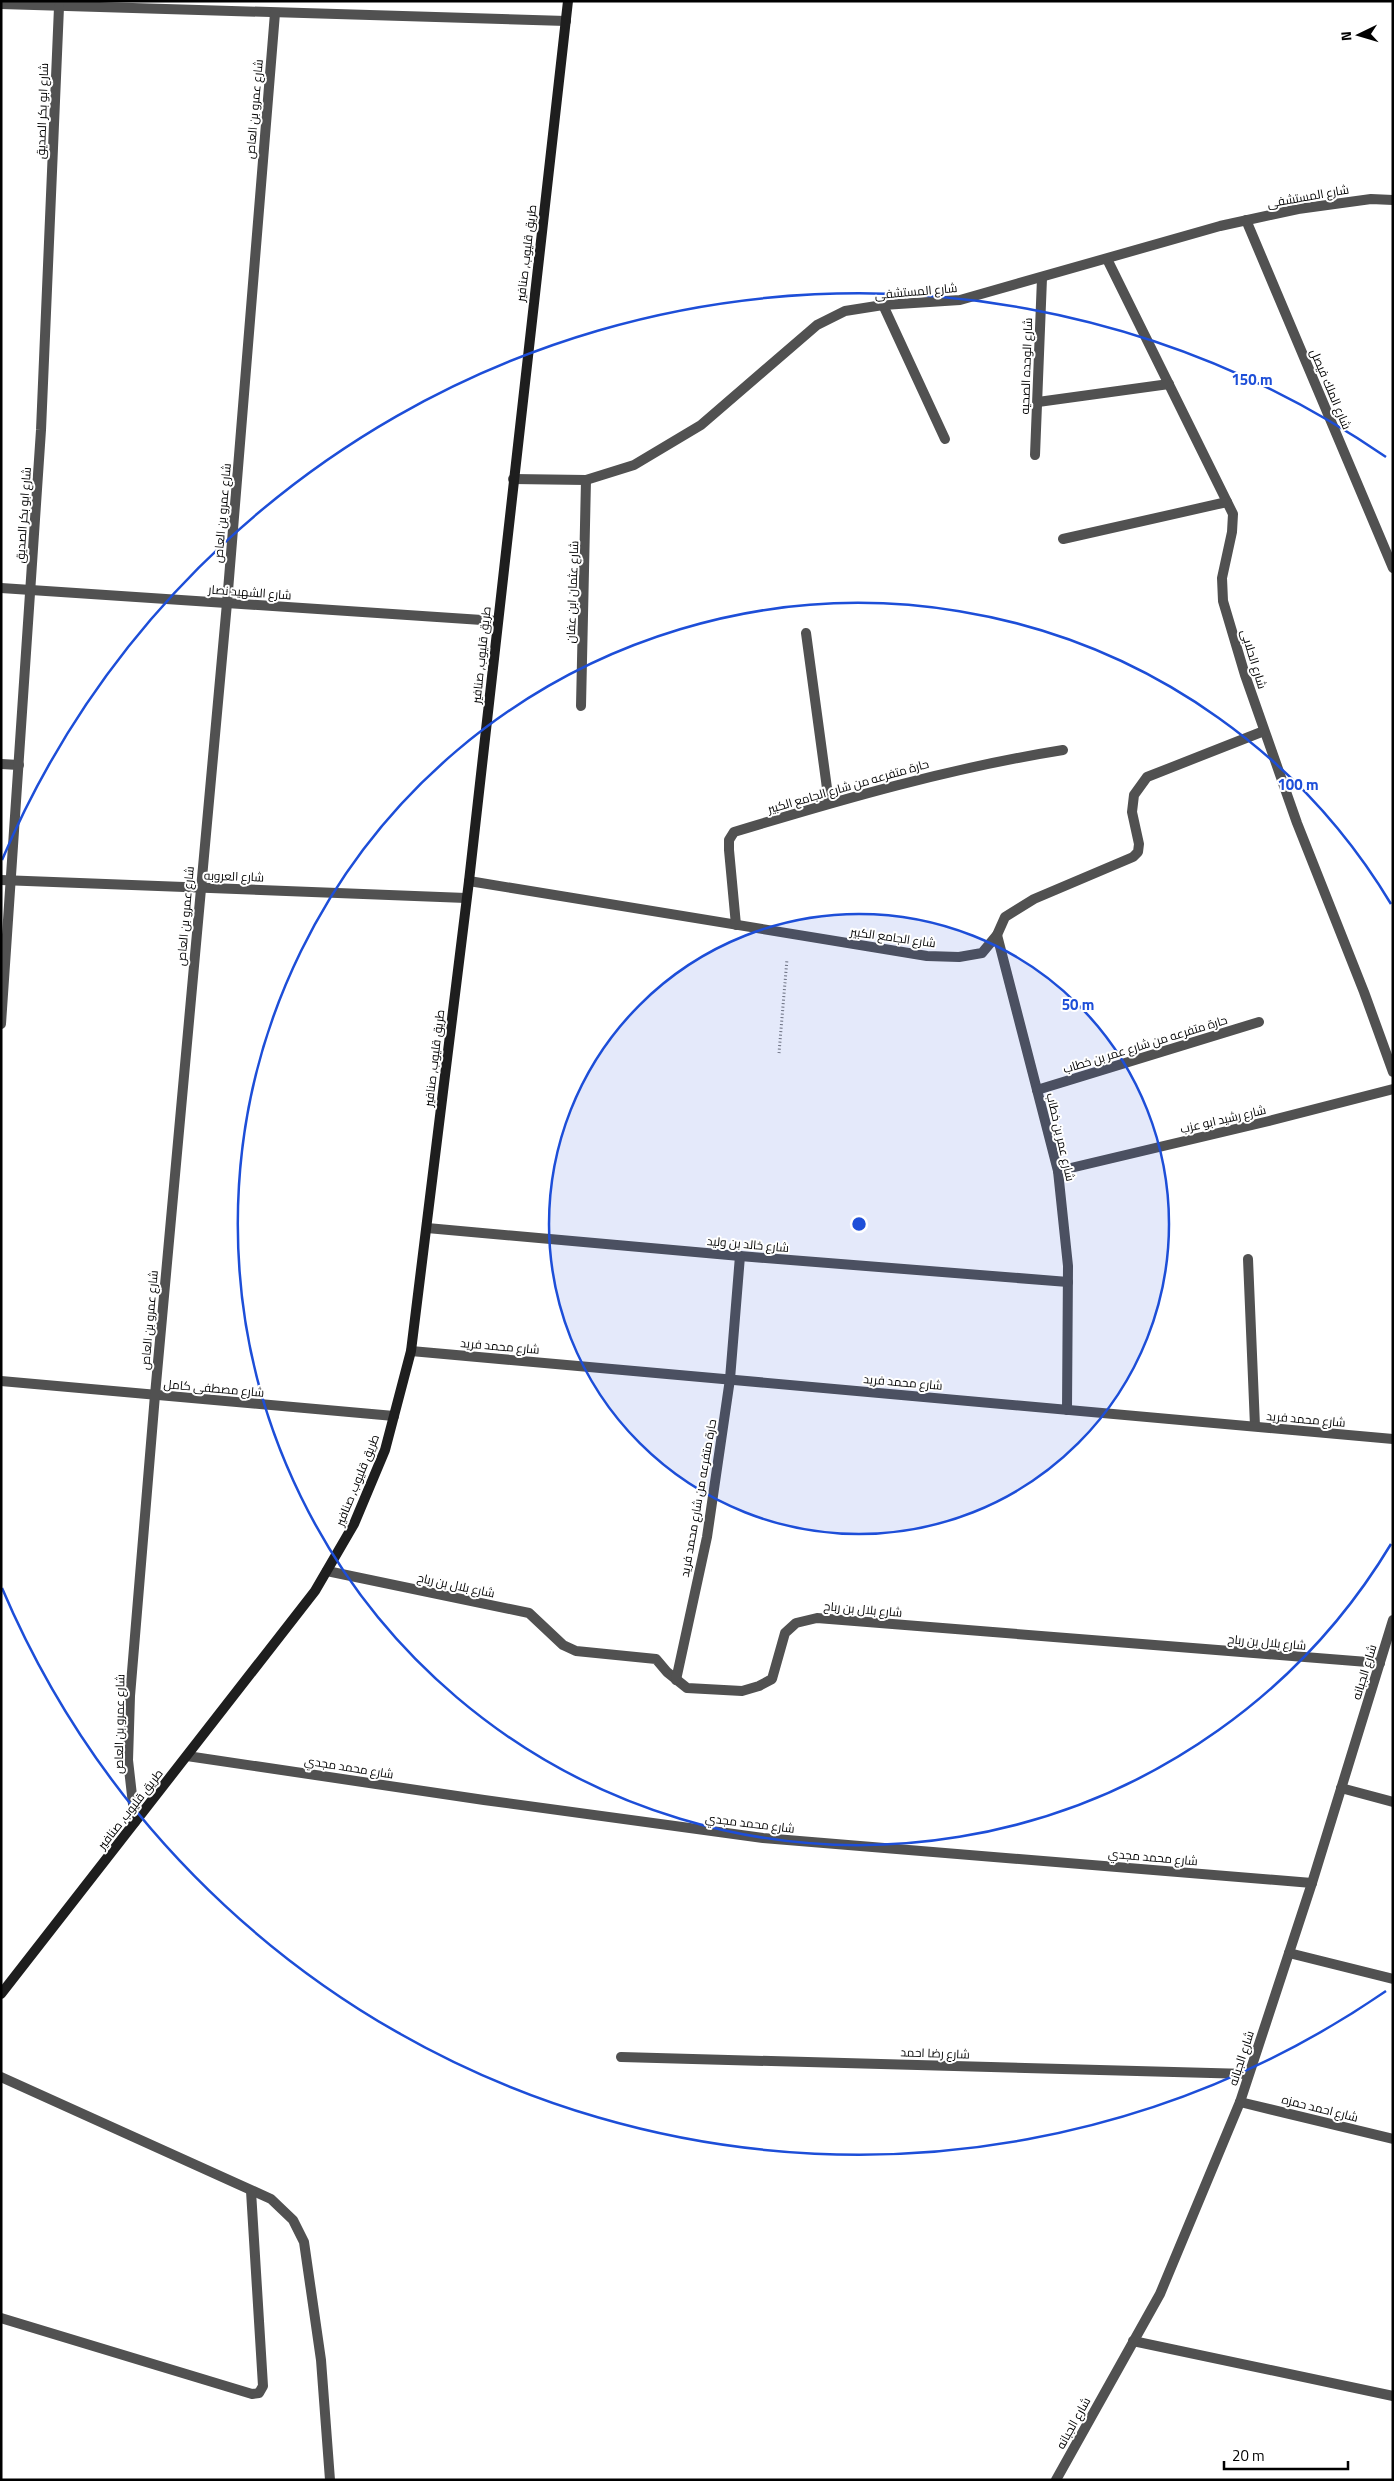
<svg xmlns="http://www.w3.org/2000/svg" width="1394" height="2481" font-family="'Titillium Web',Cairo,sans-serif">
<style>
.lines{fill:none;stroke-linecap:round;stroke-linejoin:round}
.path{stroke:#737373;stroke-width:3;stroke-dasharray:1 2.5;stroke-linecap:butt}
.street{stroke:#515151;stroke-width:10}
.secondary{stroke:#1e1e1e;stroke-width:10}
.ring{fill:none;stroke:#1d4ed8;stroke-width:2.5}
.labels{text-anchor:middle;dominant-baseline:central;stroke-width:4;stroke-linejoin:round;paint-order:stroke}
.street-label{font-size:12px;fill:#000;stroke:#fff}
.centre{fill:#1d4ed8;stroke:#fff;stroke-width:2.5}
.ring-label{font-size:15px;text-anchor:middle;font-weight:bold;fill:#1d4ed8;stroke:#fff;stroke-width:4;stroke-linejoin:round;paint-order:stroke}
</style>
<rect width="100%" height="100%" fill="#fff"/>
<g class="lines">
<polyline class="path" points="779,1053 787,959"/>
<g class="street">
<polyline points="1,4 566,21"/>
<polyline points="1246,220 1393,568"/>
<polyline points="1107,259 1233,514 1232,532 1222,578 1223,601 1245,675 1297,823 1364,992 1393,1072"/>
<polyline points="883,305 945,439"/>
<polyline points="1038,402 1169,384"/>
<polyline points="1035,455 1042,278"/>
<polyline points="513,479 586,480 634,465 701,425 817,325 845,311 883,305 960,300 1220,226 1298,209 1371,199 1393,200"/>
<polyline points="1063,539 1227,502"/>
<polyline points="1,588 497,621"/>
<polyline points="806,633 829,803"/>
<polyline points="581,706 586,480"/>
<polyline points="1,764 19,765"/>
<polyline points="1,880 466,898"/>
<polyline points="469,881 927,956 959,957 982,953 997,935 1005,917 1034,899 1133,857 1138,852 1139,844 1132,812 1134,795 1147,777 1264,731"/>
<path d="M736 925 729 850V840L734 832C843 799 950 768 1063 750"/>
<polyline points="997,935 1058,1171 1068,1266 1067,1410"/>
<polyline points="1,1024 41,430 59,7"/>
<polyline points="1037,1090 1259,1022"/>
<polyline points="1058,1171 1269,1121 1393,1089"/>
<polyline points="427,1228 740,1256 1068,1282"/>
<polyline points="1248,1259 1255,1426"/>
<polyline points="411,1351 1393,1439"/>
<polyline points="1,1381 394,1416"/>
<polyline points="327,1571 529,1613 563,1645 576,1651 656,1659 667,1672 687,1688 742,1691 759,1686 772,1679 785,1633 796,1623 817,1618 1380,1663"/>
<polyline points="676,1680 707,1537 730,1379 740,1256"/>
<polyline points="187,1756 484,1800 763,1838 1312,1883"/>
<polyline points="1341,1788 1393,1802"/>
<polyline points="135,1822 128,1760 130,1696 155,1395 227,603 275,13"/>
<polyline points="1289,1953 1393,1979"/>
<polyline points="621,2057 1248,2074"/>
<polyline points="1,2077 271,2199 293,2220 304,2242 321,2360 330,2480"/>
<polyline points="1240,2102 1393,2139"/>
<polyline points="1,2318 252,2394 259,2393 263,2386 251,2191"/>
<polyline points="1133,2341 1393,2396"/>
<polyline points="1056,2480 1160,2294 1240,2102 1312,1883 1393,1620"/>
</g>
<polyline class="secondary" points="1,1994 315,1591 354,1524 385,1450 411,1351 469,881 568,1"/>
</g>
<circle cx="859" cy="1224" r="310" fill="#1d4ed8" fill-opacity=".12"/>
<g class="ring">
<circle cx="859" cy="1224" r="310"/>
<path d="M1391 1544A621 621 0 1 1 1391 904"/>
<path d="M1386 1991A931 931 0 0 1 2 1588M2 860A931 931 0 0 1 1386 457"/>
</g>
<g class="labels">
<g class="street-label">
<text transform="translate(254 109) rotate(-85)">شارع عمرو بن العاص</text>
<text transform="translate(42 111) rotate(-88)">شارع ابو بكر الصديق</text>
<text transform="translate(1308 196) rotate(-10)">شارع المستشفى</text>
<text transform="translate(526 253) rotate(-83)">طريق قليوب, صنافير</text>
<text transform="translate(916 291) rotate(-5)">شارع المستشفى</text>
<text transform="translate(1026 366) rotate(-88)">شارع الوحده الصحيه</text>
<text transform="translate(1331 389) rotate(67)">شارع الملك فيصل</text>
<text transform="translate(222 513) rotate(-85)">شارع عمرو بن العاص</text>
<text transform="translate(23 515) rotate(-86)">شارع ابو بكر الصديق</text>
<text transform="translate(250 592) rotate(4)">شارع الشهيد نصار</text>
<text transform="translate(572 592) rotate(-88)">شارع عثمان ابن عفان</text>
<text transform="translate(481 655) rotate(-84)">طريق قليوب, صنافير</text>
<text transform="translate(1254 659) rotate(73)">شارع الحلابى</text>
<text transform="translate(848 786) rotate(-16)">حارة متفرعه من شارع الجامع الكبير</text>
<text transform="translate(234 876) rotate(2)">شارع العروبه</text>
<text transform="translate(185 916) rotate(-85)">شارع عمرو بن العاص</text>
<text transform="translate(893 937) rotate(8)">شارع الجامع الكبير</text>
<text transform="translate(1145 1044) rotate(-17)">حارة متفرعه من شارع عمر بن خطاب</text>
<text transform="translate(434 1058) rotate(-83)">طريق قليوب, صنافير</text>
<text transform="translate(1223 1119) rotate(-13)">شارع رشيد ابو عزب</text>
<text transform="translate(1061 1137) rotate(77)">شارع عمر بن خطاب</text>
<text transform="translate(748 1244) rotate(5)">شارع خالد بن وليد</text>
<text transform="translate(149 1320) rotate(-85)">شارع عمرو بن العاص</text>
<text transform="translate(500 1346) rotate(5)">شارع محمد فريد</text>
<text transform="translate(903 1382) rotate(5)">شارع محمد فريد</text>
<text transform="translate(214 1388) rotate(5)">شارع مصطفى كامل</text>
<text transform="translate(1306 1419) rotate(5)">شارع محمد فريد</text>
<text transform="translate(357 1480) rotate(-68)">طريق قليوب, صنافير</text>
<text transform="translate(698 1498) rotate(-80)">حارة متفرعه من شارع محمد فريد</text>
<text transform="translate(456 1585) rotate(12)">شارع بلال بن رباح</text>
<text transform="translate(863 1609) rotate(5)">شارع بلال بن رباح</text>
<text transform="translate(1267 1642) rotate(5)">شارع بلال بن رباح</text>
<text transform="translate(1364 1672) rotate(-73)">شارع الجبانه</text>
<text transform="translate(119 1724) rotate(-89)">شارع عمرو بن العاص</text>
<text transform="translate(349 1767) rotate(9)">شارع محمد مجدي</text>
<text transform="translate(130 1809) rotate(-52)">طريق قليوب, صنافير</text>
<text transform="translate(750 1823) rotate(7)">شارع محمد مجدي</text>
<text transform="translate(1153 1857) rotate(5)">شارع محمد مجدي</text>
<text transform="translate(935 2053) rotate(2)">شارع رضا احمد</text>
<text transform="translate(1241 2058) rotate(-72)">شارع الجبانه</text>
<text transform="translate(1320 2108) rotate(14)">شارع احمد حمزه</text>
<text transform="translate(1073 2423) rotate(-61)">شارع الجبانه</text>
</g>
</g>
<circle cx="859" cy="1224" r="8" class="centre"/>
<g class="ring-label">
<text x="1252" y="385">150 m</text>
<text x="1298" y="790">100 m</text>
<text x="1078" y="1010">50 m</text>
</g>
<rect width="1394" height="2481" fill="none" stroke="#000000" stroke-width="5"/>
<g transform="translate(1359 35) rotate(265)" stroke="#ffffff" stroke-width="4" paint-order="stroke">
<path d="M0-4L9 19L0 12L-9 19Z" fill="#000000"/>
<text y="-8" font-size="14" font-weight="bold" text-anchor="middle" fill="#000000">N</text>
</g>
<path d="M1224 2461v8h124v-8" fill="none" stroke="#000000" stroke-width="2.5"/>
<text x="1232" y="2461" font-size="15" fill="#000000" stroke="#ffffff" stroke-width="4" paint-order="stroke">20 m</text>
</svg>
